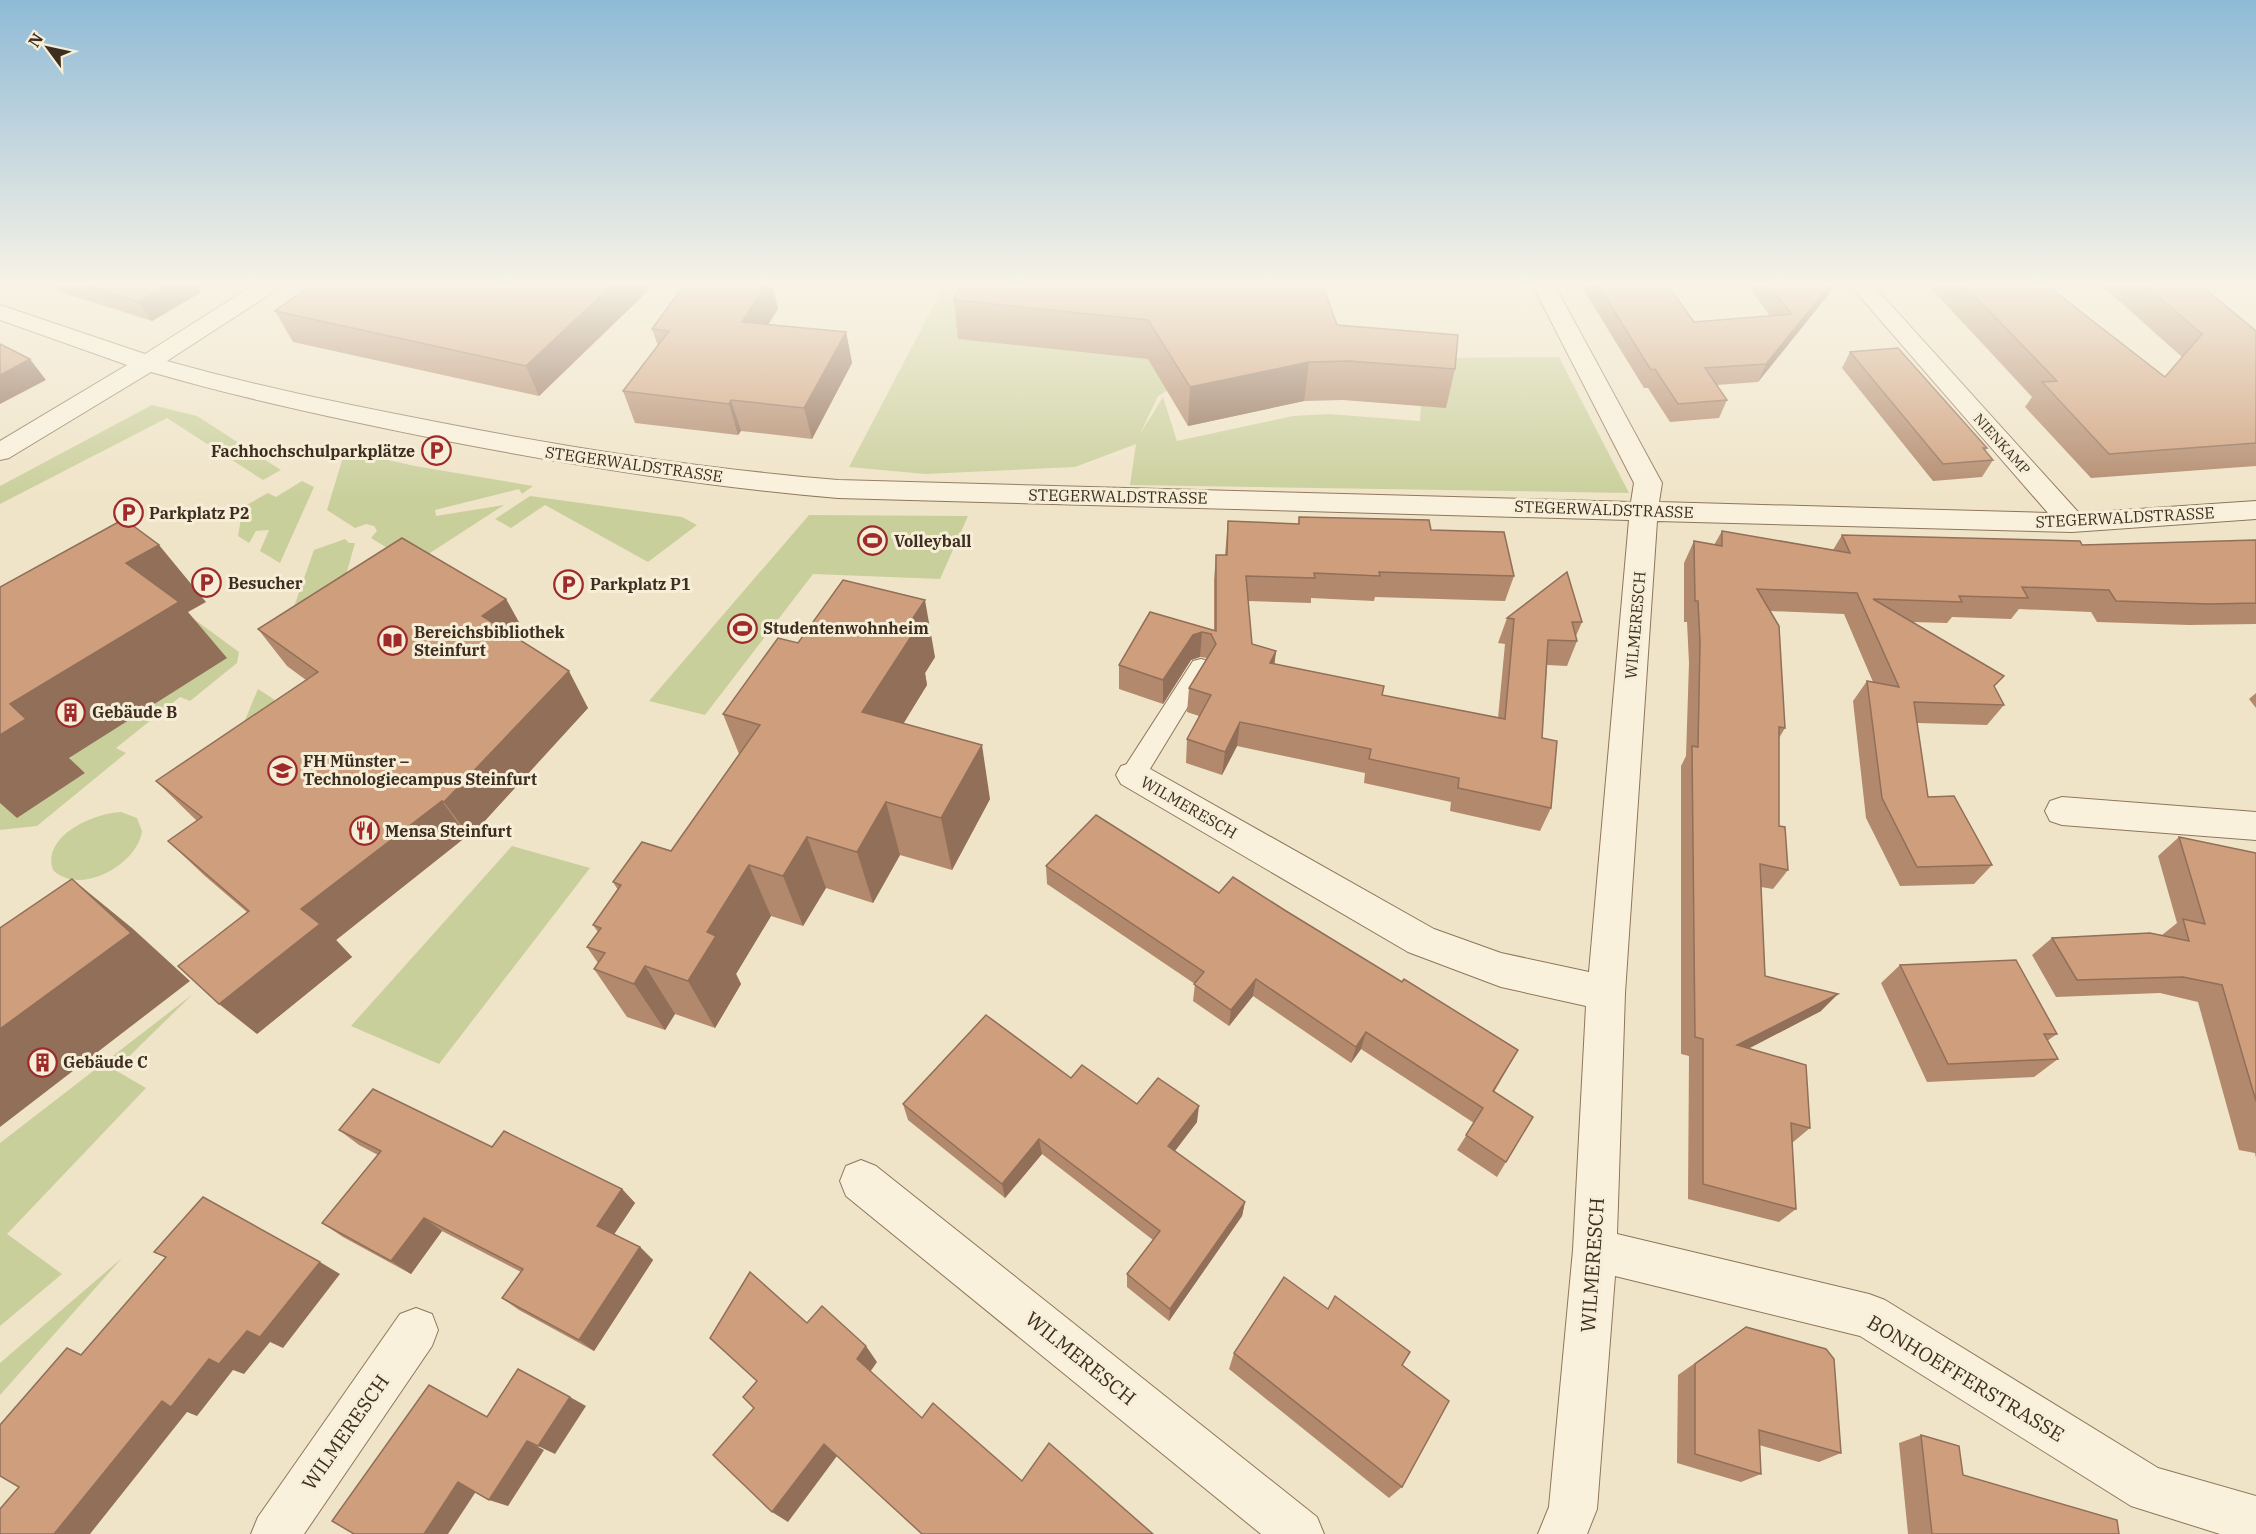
<svg xmlns="http://www.w3.org/2000/svg" width="2256" height="1534" font-family="'IBM Plex Serif',serif">
<style>
.green{fill:#c9cf9b}
.lines{fill:none;stroke-linecap:round;stroke-linejoin:round}
.service-casing{stroke:#8d765c;stroke-width:2}
.minor-casing{stroke:#8d765c;stroke-width:2}
.service{fill:#faf1dc;fill-rule:evenodd}
.minor{fill:#faf1dc;fill-rule:evenodd}
.wall{fill:#b2896c}
.shaded-wall{fill:#916f58}
.building{fill:#cf9f7d;stroke:#916f58;stroke-width:1.5}
.labels{text-anchor:middle;dominant-baseline:central;stroke-width:6;stroke-linejoin:round;paint-order:stroke}
.far-street-label{font-size:14px;fill:#3d2e20;stroke:#f7eed8}
.poi-label{font-size:16px;font-weight:bold;fill:#3d2e20;stroke:#f7eed8;text-anchor:start}
.street-label{font-size:16px;fill:#3d2e20;stroke:#f7eed8}
.near-street-label{font-size:20px;fill:#3d2e20;stroke:#f7eed8}
</style>
<rect width="100%" height="100%" fill="#f0e4c8"/>
<g class="green">
<polygon points="945,284 1246,284 1222,360 1158,396 1140,434 1163,397 1177,441 1293,416 1328,414 1420,421 1423,372 1421,358 1559,357 1629,493 1130,485 1136,444 1075,467 925,474 849,467"/>
<polygon points="152,405 197,416 281,470 263,480 167,418 0,504 0,486"/>
<polygon points="351,452 415,466 533,486 522,494 519,489 435,510 436,516 504,505 413,564 371,538 377,531 374,526 366,524 355,528 327,510 343,457"/>
<polygon points="302,481 314,487 280,563 260,551 269,530 256,531 249,543 238,536 243,507 268,493 276,497"/>
<polygon points="530,496 682,517 697,525 648,562 545,505 511,528 495,519"/>
<polygon points="809,515 968,516 940,579 813,574 705,715 649,701"/>
<polygon points="345,539 349,543 355,543 335,614 278,652 314,550"/>
<polygon points="187,614 239,652 237,663 190,701 180,697 116,748 126,753 37,826 0,830 0,802 17,817 85,773 69,759"/>
<polygon points="258,689 304,719 237,739"/>
<path d="M121 812 137 818 142 831C138 864 80 897 53 870 41 836 94 813 121 812Z"/>
<polygon points="512,846 590,868 439,1064 351,1026"/>
<polygon points="193,994 115,1070 146,1088 7,1234 62,1274 0,1326 0,1143"/>
<polygon points="122,1258 0,1395 0,1363"/>
</g>
<g class="lines">
<defs>
<polygon id="service" points="1201,659 1209,661 1212,667 1142,782 1133,785 1124,782 1121,775 1124,768 1193,661"/>
<g id="minor">
<path d="M255 284H281L278 289 167 361C259 387 353 406 447 424 576 449 706 469 838 480L1631 502 1634 483 1532 284H1554L1662 483 1659 502 2048 513 1849 284H1872L2079 513 2256 501V519L2072 532 1657 521 1625 993 1617 1234 1869 1294 1885 1300 2158 1468 2256 1496V1534H2220L2131 1506 1860 1336 1615 1276 1597 1509 1587 1534H1538L1549 1507 1573 1250 1586 1006 1501 987 1408 952 1121 784 1116 775 1121 766 1133 762 1145 766 1434 929 1501 953 1589 972 1629 520 838 498C706 487 577 466 447 441 348 421 248 400 151 372L9 458 0 460V441L127 365 0 320V305L145 354Z"/>
<polygon points="2062,797 2256,812 2256,840 2062,825 2050,821 2045,811 2050,801"/>
<polygon points="861,1160 876,1166 1317,1517 1324,1534 1261,1534 846,1196 840,1181 846,1166"/>
<polygon points="416,1308 432,1314 438,1330 432,1346 304,1534 251,1534 258,1517 400,1314"/>
</g>
</defs>
<use href="#service" class="service-casing"/>
<use href="#minor" class="minor-casing"/>
<use href="#service" class="service"/>
<use href="#minor" class="minor"/>
</g>
<g class="wall">
<polygon points="53,284 206,284 198,289 200,293 152,321 58,291"/>
<polygon points="655,284 539,396 293,342 275,311"/>
<polygon points="685,284 772,284 778,309 768,324 846,332 852,363 812,439 741,431 738,435 635,423 623,391 658,346 652,329"/>
<polygon points="1580,284 1667,284 1694,322 1770,316 1746,284 1835,284 1832,290 1758,382 1717,385 1727,400 1719,418 1670,422 1648,388 1644,388"/>
<polygon points="1927,284 2045,284 2165,377 2182,357 2100,284 2199,284 2256,331 2256,466 2091,478 2025,407 2032,397"/>
<polygon points="954,300 1337,325 1455,369 1446,408 1343,400 1304,401 1188,426 1148,359 958,339"/>
<polygon points="1850,352 1987,448 1985,451 1993,460 1982,477 1933,481 1842,368"/>
<polygon points="1299,517 1431,530 1514,576 1505,601 1375,597 1374,601 1311,598 1311,603 1248,601 1252,644 1276,651 1274,664 1382,695 1498,718 1505,644 1498,643 1507,618 1582,622 1576,636 1577,641 1567,666 1547,665 1542,738 1551,808 1540,831 1450,811 1451,802 1364,783 1365,773 1237,746 1222,775 1186,763 1187,739 1199,716 1187,712 1189,688 1207,658 1200,657 1191,660 1163,704 1119,689 1119,665 1150,612 1214,631 1214,580 1216,555 1225,555 1228,521 1298,524"/>
<polygon points="1722,531 1833,550 1842,535 2082,545 2256,540 2256,624 2189,625 2097,622 2091,612 2019,609 2011,619 1952,617 1947,623 1912,622 1995,688 2004,705 1987,725 1917,723 1928,797 1992,865 1974,884 1900,886 1866,818 1853,701 1867,681 1873,682 1844,614 1770,611 1785,728 1779,738 1779,826 1788,870 1773,889 1761,887 1765,976 1821,1011 1749,1048 1810,1128 1792,1143 1796,1209 1779,1222 1688,1199 1689,1056 1681,1054 1681,766 1686,756 1689,663 1687,622 1684,622 1684,563 1694,541 1714,545"/>
<polygon points="506,599 527,637 521,641 588,708 470,837 467,836 336,940 352,957 257,1034 248,913 205,876 168,841 197,821 156,781 306,680 287,666 258,629"/>
<polygon points="798,643 935,657 925,673 927,685 903,723 990,799 952,870 900,855 873,903 826,888 803,926 771,916 736,974 741,984 715,1028 675,1014 665,1030 627,1017 594,969 598,963 587,947 598,932 593,925 618,890 613,882 671,851 739,754 723,714"/>
<polygon points="2256,693 2256,708 2249,699"/>
<polygon points="2179,837 2256,853 2256,1158 2255,1153 2239,1150 2198,1002 2160,993 2056,997 2032,955 2052,938 2162,935 2177,923 2158,856"/>
<polygon points="1046,866 1219,893 1286,911 1402,982 1518,1050 1494,1092 1506,1162 1497,1177 1457,1150 1474,1123 1361,1049 1351,1063 1253,996 1229,1026 1193,1001 1195,984 1047,884"/>
<polygon points="1900,965 2057,1034 2047,1041 2058,1059 2034,1077 1927,1082 1881,983"/>
<polygon points="903,1104 1137,1104 1197,1122 1175,1151 1245,1202 1242,1216 1169,1321 1127,1287 1127,1274 1153,1240 1042,1154 1005,1198 908,1120"/>
<polygon points="339,1130 492,1147 622,1189 635,1203 614,1234 640,1247 653,1260 594,1351 519,1310 502,1298 521,1272 442,1231 411,1274 343,1237 322,1223 378,1155 359,1145"/>
<polygon points="1746,1327 1841,1453 1819,1462 1759,1445 1761,1474 1741,1482 1677,1463 1678,1375"/>
<polygon points="1234,1353 1402,1365 1402,1487 1389,1498 1229,1369"/>
<polygon points="1921,1435 1963,1475 2119,1534 1908,1534 1899,1443"/>
</g>
<g class="shaded-wall">
<polygon points="169,284 206,284 198,289 200,293 152,321 138,302"/>
<polygon points="613,284 655,284 539,396 526,366"/>
<polygon points="766,284 772,284 778,309 750,353 742,322"/>
<polygon points="1831,284 1835,284 1832,290 1758,382 1766,364"/>
<polygon points="846,332 852,363 812,439 804,408"/>
<polygon points="30,359 46,380 0,404 0,375"/>
<polygon points="1309,362 1304,401 1188,426 1190,387"/>
<polygon points="731,400 741,431 738,435 729,404"/>
<polygon points="159,545 206,602 188,612 227,658 69,758 85,773 17,818 0,803 0,735 10,704 126,563"/>
<polygon points="506,599 527,637 504,653 482,616"/>
<polygon points="925,600 935,657 925,673 927,685 877,767 862,712 907,627"/>
<polygon points="1202,632 1200,657 1191,660 1163,704 1163,680 1193,635"/>
<polygon points="1276,651 1273,676 1270,663"/>
<polygon points="569,671 588,708 470,837 444,802"/>
<polygon points="1240,722 1237,746 1222,775 1225,752"/>
<polygon points="982,745 990,799 952,870 941,818"/>
<polygon points="442,801 467,836 336,940 352,957 257,1034 219,1004 301,909"/>
<polygon points="886,802 900,855 873,903 857,852"/>
<polygon points="807,837 826,888 803,926 783,876"/>
<polygon points="749,865 771,916 736,974 741,984 715,1028 688,981 707,932"/>
<polygon points="72,879 132,928 190,981 0,1127 0,1029"/>
<polygon points="645,966 675,1014 665,1030 634,984"/>
<polygon points="1256,979 1253,996 1229,1026 1231,1010"/>
<polygon points="1838,994 1821,1011 1723,1062 1737,1045"/>
<polygon points="1366,1032 1361,1049 1351,1063 1356,1047"/>
<polygon points="1199,1106 1197,1122 1167,1161 1168,1146"/>
<polygon points="1039,1139 1042,1154 1005,1198 1002,1184"/>
<polygon points="622,1189 635,1203 611,1239 597,1226"/>
<polygon points="1245,1202 1242,1216 1169,1321 1170,1309"/>
<polygon points="424,1218 442,1231 411,1274 391,1261"/>
<polygon points="640,1247 653,1260 594,1351 579,1340"/>
<polygon points="320,1262 340,1274 283,1348 270,1342 244,1374 233,1370 197,1416 187,1412 90,1534 54,1534 162,1401 209,1359 247,1331"/>
<polygon points="866,1346 877,1362 868,1375 857,1359"/>
<polygon points="570,1397 586,1406 555,1454 538,1446"/>
<polygon points="527,1441 544,1450 508,1506 489,1500"/>
<polygon points="824,1444 837,1456 788,1522 772,1512"/>
<polygon points="458,1482 477,1490 448,1534 424,1534"/>
</g>
<g class="building">
<polygon points="82,284 169,284 138,302"/>
<polygon points="312,284 613,284 526,366 275,311"/>
<polygon points="685,284 766,284 742,322 846,332 804,408 731,400 729,404 623,391 669,331 652,329"/>
<polygon points="962,284 1322,284 1337,325 1458,335 1455,369 1349,361 1309,362 1190,387 1148,320 954,300"/>
<polygon points="1597,284 1667,284 1694,322 1792,314 1768,284 1831,284 1766,364 1705,368 1727,400 1678,404 1655,369 1651,370"/>
<polygon points="1963,284 2045,284 2165,377 2202,334 2144,284 2199,284 2256,331 2256,443 2109,454 2042,382 2057,381"/>
<polygon points="0,344 30,359 0,375"/>
<polygon points="1898,348 1987,448 1983,448 1993,460 1943,464 1850,352"/>
<polygon points="1299,517 1429,520 1431,530 1504,532 1514,576 1379,572 1380,576 1314,573 1315,578 1246,576 1252,644 1276,651 1270,663 1384,686 1382,695 1505,719 1514,619 1507,618 1567,572 1582,622 1572,622 1577,641 1548,640 1542,738 1557,741 1551,808 1458,788 1459,778 1369,759 1371,749 1240,722 1225,752 1187,739 1211,695 1189,688 1216,644 1211,634 1202,632 1193,635 1163,680 1119,665 1150,612 1216,631 1216,555 1227,555 1228,521 1299,524"/>
<polygon points="124,519 159,545 126,563 179,602 10,704 26,719 0,735 0,587"/>
<polygon points="1722,531 1850,553 1842,535 2080,541 2082,545 2256,540 2256,603 2209,604 2116,601 2109,590 2022,587 2028,598 1959,596 1962,602 1873,599 2004,676 1994,686 2004,705 1914,702 1928,797 1954,796 1992,865 1917,867 1882,798 1867,681 1899,687 1857,593 1757,589 1779,626 1785,728 1779,727 1779,826 1785,827 1788,870 1760,864 1765,976 1838,994 1737,1045 1806,1065 1810,1128 1791,1123 1796,1209 1703,1184 1703,1039 1695,1037 1692,746 1698,747 1700,642 1698,601 1695,601 1694,541 1722,546"/>
<polygon points="402,538 506,599 482,616 569,671 444,802 442,801 301,909 320,924 219,1004 178,966 249,911 168,841 202,817 156,781 318,672 258,629"/>
<polygon points="843,580 925,600 907,627 916,629 862,712 982,745 941,818 886,802 857,852 807,837 783,876 749,865 707,932 716,936 688,981 645,966 634,984 594,969 605,953 587,947 601,928 593,925 621,885 613,882 642,842 671,851 760,725 723,714 778,638 798,643"/>
<polygon points="1096,815 1219,893 1233,877 1286,911 1402,982 1404,979 1518,1050 1493,1091 1533,1117 1506,1162 1466,1135 1483,1108 1366,1032 1356,1047 1256,979 1231,1010 1194,984 1204,972 1046,866"/>
<polygon points="2179,837 2256,853 2256,1101 2222,985 2183,977 2077,980 2052,938 2150,933 2189,941 2183,919 2205,924"/>
<polygon points="72,879 131,933 0,1029 0,928"/>
<polygon points="2016,960 2057,1034 2044,1034 2058,1059 1948,1064 1900,965"/>
<polygon points="986,1015 1071,1078 1082,1065 1137,1104 1158,1078 1199,1106 1168,1146 1245,1202 1170,1309 1127,1274 1160,1231 1039,1139 1002,1184 903,1104"/>
<polygon points="373,1089 492,1147 504,1131 622,1189 597,1226 640,1247 579,1340 502,1298 523,1269 424,1218 391,1261 322,1223 381,1151 339,1130"/>
<polygon points="203,1197 320,1262 260,1337 247,1331 219,1364 209,1359 171,1407 162,1401 54,1534 0,1534 0,1509 19,1487 0,1476 0,1425 67,1348 81,1355 166,1257 154,1252"/>
<polygon points="750,1272 807,1323 822,1306 866,1346 857,1359 922,1418 933,1403 1022,1481 1049,1443 1153,1534 922,1534 824,1444 772,1512 713,1455 754,1408 743,1397 757,1381 710,1338"/>
<polygon points="1284,1277 1328,1309 1335,1296 1410,1352 1402,1365 1449,1401 1402,1487 1234,1353"/>
<polygon points="1746,1327 1826,1349 1834,1359 1841,1453 1759,1430 1761,1474 1695,1454 1695,1364"/>
<polygon points="518,1369 570,1397 538,1446 527,1441 489,1500 458,1482 424,1534 354,1534 332,1521 429,1385 487,1417"/>
<polygon points="1921,1435 1959,1446 1963,1475 2117,1520 2119,1534 1932,1534"/>
</g>
<linearGradient id="sky" x2="0" y2="1"><stop stop-color="#8fbad6"/><stop offset="0.57" stop-color="#f8f3e6"/><stop offset="1" stop-color="#f8f3e6" stop-opacity="0"/></linearGradient>
<rect width="2256" height="499" fill="url(#sky)"/>
<defs>
<symbol id="parking-ring" viewBox="-11 -11 22 22"><circle r="9.5" fill="#f7eed8" stroke="#9e2a2b" stroke-width="1.5"/><path d="M-3.5-5.5H1a3.5 3.5 0 0 1 0 7H-1V5.5H-3.5ZM-1-3.4V-.6H.8a1.4 1.4 0 0 0 0-2.8Z" fill="#9e2a2b"/></symbol>
<symbol id="stadium-ring" viewBox="-11 -11 22 22"><circle r="9.5" fill="#f7eed8" stroke="#9e2a2b" stroke-width="1.5"/><path d="M0-5a6.5 5 0 1 0 0 10a6.5 5 0 1 0 0-10ZM-3.5-1.8h7v3.6h-7Z" fill="#9e2a2b"/></symbol>
<symbol id="library-ring" viewBox="-11 -11 22 22"><circle r="9.5" fill="#f7eed8" stroke="#9e2a2b" stroke-width="1.5"/><path d="M-6-4Q-3-5.5-.7-3.5V5Q-3 3-6 4ZM6-4Q3-5.5 .7-3.5V5Q3 3 6 4Z" fill="#9e2a2b"/></symbol>
<symbol id="building-ring" viewBox="-11 -11 22 22"><circle r="9.5" fill="#f7eed8" stroke="#9e2a2b" stroke-width="1.5"/><path d="M-4-6H4V6H1V3H-1V6H-4ZM-2.5-4.3h1.7v1.8h-1.7ZM.8-4.3h1.7v1.8H.8ZM-2.5-1h1.7V.8h-1.7ZM.8-1h1.7V.8H.8Z" fill="#9e2a2b"/></symbol>
<symbol id="university-ring" viewBox="-11 -11 22 22"><circle r="9.5" fill="#f7eed8" stroke="#9e2a2b" stroke-width="1.5"/><path d="M0-5L7-2L0 1L-7-2ZM-4 1L0 2.5L4 1V4Q0 6-4 4Z" fill="#9e2a2b"/></symbol>
<symbol id="restaurant-ring" viewBox="-11 -11 22 22"><circle r="9.5" fill="#f7eed8" stroke="#9e2a2b" stroke-width="1.5"/><path d="M-5-6h1v4h1v-4h1v4h1v-4h1v5L-1.5 .5V6h-2V.5L-5-1ZM5-6V6H3V1.5H1.5Q1.5-4 5-6Z" fill="#9e2a2b"/></symbol>
</defs>
<g fill-rule="evenodd">
<use href="#parking-ring" x="420" y="434" width="33" height="33"/>
<use href="#parking-ring" x="112" y="496" width="33" height="33"/>
<use href="#stadium-ring" x="856" y="524" width="33" height="33"/>
<use href="#parking-ring" x="190" y="566" width="33" height="33"/>
<use href="#parking-ring" x="552" y="568" width="33" height="33"/>
<use href="#stadium-ring" x="726" y="612" width="33" height="33"/>
<use href="#library-ring" x="376" y="624" width="33" height="33"/>
<use href="#building-ring" x="54" y="696" width="33" height="33"/>
<use href="#university-ring" x="266" y="754" width="33" height="33"/>
<use href="#restaurant-ring" x="348" y="814" width="33" height="33"/>
<use href="#building-ring" x="26" y="1046" width="33" height="33"/>
</g>
<g class="labels">
<g class="far-street-label">
<text transform="translate(2002 444) rotate(48)">NIENKAMP</text>
</g>
<g class="poi-label">
<text x="415" y="451" text-anchor="end">Fachhochschulparkplätze</text>
<text x="149" y="513">Parkplatz P2</text>
<text x="894" y="541">Volleyball</text>
<text x="228" y="583">Besucher</text>
<text x="590" y="584">Parkplatz P1</text>
<text x="763" y="628">Studentenwohnheim</text>
<text x="414" y="632">Bereichsbibliothek<tspan x="414" dy="18">Steinfurt</tspan></text>
<text x="92" y="712">Gebäude B</text>
<text x="303" y="761">FH Münster –<tspan x="303" dy="18">Technologiecampus Steinfurt</tspan></text>
<text x="385" y="831">Mensa Steinfurt</text>
<text x="63" y="1062">Gebäude C</text>
</g>
<g class="street-label">
<text transform="translate(634 464) rotate(8)">STEGERWALDSTRASSE</text>
<text transform="translate(1118 496) rotate(1)">STEGERWALDSTRASSE</text>
<text transform="translate(1604 509) rotate(2)">STEGERWALDSTRASSE</text>
<text transform="translate(2125 517) rotate(-3)">STEGERWALDSTRASSE</text>
<text transform="translate(1635 625) rotate(-85)">WILMERESCH</text>
<text transform="translate(1189 807) rotate(30)">WILMERESCH</text>
</g>
<g class="near-street-label">
<text transform="translate(1592 1265) rotate(-86)">WILMERESCH</text>
<text transform="translate(1081 1358) rotate(39)">WILMERESCH</text>
<text transform="translate(1966 1378) rotate(31)">BONHOEFFERSTRASSE</text>
<text transform="translate(345 1432) rotate(-55)">WILMERESCH</text>
</g>
</g>
<g transform="translate(48 48) rotate(303)" stroke="#f7eed8" stroke-width="4.5" paint-order="stroke">
<path d="M0-4.5L10 22L0 15L-10 22Z" fill="#3d2e20"/>
<text y="-9" font-size="16" font-weight="bold" text-anchor="middle" fill="#3d2e20">N</text>
</g>
</svg>
